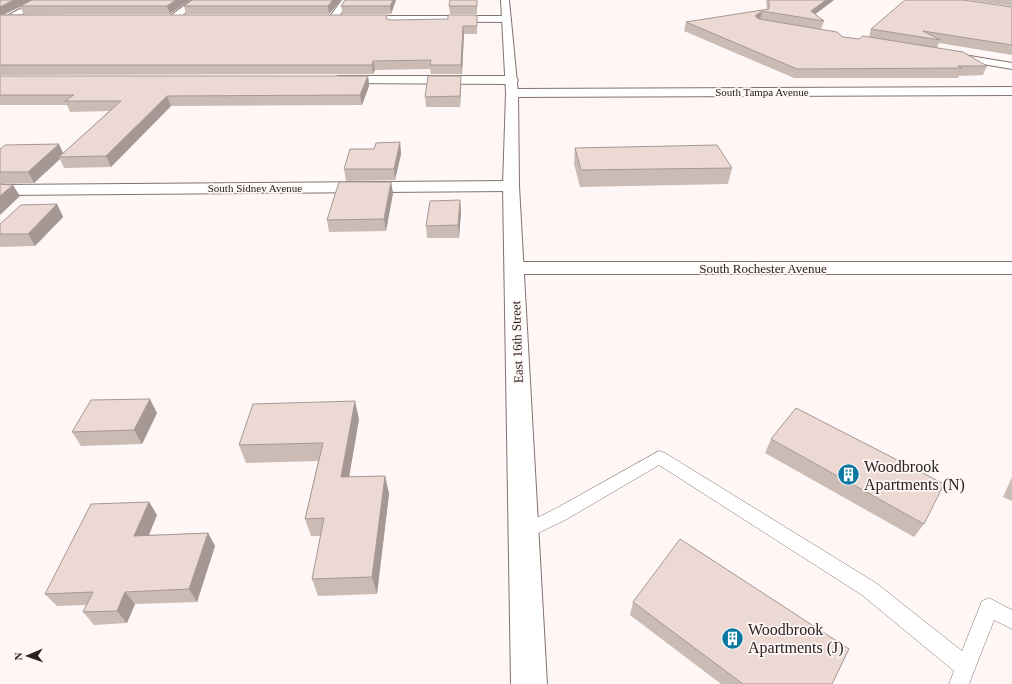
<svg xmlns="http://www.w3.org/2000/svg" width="1012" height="684" font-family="'Times New Roman',serif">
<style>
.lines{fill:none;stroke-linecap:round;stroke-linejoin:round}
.service-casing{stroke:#83726d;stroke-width:1}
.minor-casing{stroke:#83726d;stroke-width:2}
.tertiary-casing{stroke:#83726d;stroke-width:2}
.service{fill:#fff;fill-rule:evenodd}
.minor{fill:#fff;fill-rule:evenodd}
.tertiary{fill:#fff;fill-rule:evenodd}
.wall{fill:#cbbbb5}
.shaded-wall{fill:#a59894}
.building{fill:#ecd9d3;stroke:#a59894}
.labels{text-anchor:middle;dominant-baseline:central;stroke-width:3.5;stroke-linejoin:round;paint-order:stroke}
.far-street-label{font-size:11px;fill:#292220;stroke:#fff7f5}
.street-label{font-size:13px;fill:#292220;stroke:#fff7f5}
.near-poi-label{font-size:16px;fill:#292220;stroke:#fff7f5;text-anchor:start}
</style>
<rect width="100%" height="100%" fill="#fff7f5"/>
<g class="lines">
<defs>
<polygon id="service" points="659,451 665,453 876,583 962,651 982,601 989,598 1012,610 1012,629 994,620 969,684 949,684 954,671 862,595 659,465 567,519 530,537 524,540 518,537 515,532 518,527 555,509"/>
<g id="minor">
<polygon points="37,0 48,0 9,21 3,21 1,19"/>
<polygon points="192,0 202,0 175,21 169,21 167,19 169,17"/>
<polygon points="342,0 350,0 336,21 330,21 328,19"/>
<polygon points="357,16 506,16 511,19 506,22 354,21 352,19"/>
<polygon points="946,52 1012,63 1012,69 942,57 941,55"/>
<polygon points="339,76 512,76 516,77 518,80 516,83 512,84 335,83 333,80 335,77"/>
<polygon points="1012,87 1012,95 512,97 508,96 506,93 508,90 512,89"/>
<polygon points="511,181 517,183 519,186 517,189 511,191 0,195 0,185"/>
<polygon points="515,262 1012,262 1012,274 515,274 508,272 505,268 508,264"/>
</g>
<polygon id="tertiary" points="501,0 509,0 518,93 519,186 547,684 511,684 503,186 506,93"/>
</defs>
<use href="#service" class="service-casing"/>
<use href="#minor" class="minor-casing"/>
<use href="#tertiary" class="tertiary-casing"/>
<use href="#service" class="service"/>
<use href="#minor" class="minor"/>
<use href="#tertiary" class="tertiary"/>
</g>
<g class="wall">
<polygon points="0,0 190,0 170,14 24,14 20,7 5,14 392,20 448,19 477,15 477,34 464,34 462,74 431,74 430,69 375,70 373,74 0,75"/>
<polygon points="341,0 329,14 186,14 184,6"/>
<polygon points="345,0 396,0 391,14 343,14 341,6"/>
<polygon points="477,0 477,14 450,14 449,6"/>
<polygon points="766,0 834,0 815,14 824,21 821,29 843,37 859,39 869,37 871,29 1012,7 1012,55 939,43 937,48 987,66 983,75 959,76 958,78 794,78 684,31 686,22 767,10"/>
<polygon points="967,0 1012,0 1012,6"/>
<polygon points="0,76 368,76 369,86 362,105 171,106 111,167 64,168 60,159 34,183 0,184 0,149 63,153 109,111 70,112 67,105 0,105"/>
<polygon points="461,76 461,86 460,107 426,107 425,97"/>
<polygon points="400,142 401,154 395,180 346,181 344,169 374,149"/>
<polygon points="575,148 732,168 728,184 580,187 574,164"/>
<polygon points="391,182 393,193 386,231 329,232 327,220"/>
<polygon points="460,200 461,212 459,238 427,238 426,226"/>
<polygon points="57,204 63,217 35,246 0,247 0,224"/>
<polygon points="157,413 142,444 81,446 72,432"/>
<polygon points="359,419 349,477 385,476 389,494 377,594 318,596 312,579 321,536 311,536 305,519 318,461 246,463 239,445"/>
<polygon points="771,439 924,524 914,537 765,453"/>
<polygon points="1012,477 1012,501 1003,497"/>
<polygon points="149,502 157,515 149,535 208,533 215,546 197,602 135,604 127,623 94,625 83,612 86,605 57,606 45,594"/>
<polygon points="633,602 832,684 721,684 630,615"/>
</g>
<g class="shaded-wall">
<polygon points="14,0 34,0 5,14 0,15 0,7"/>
<polygon points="176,0 190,0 170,14 167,6"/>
<polygon points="333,0 341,0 329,14 328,6"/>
<polygon points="393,0 396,0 391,14 390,6"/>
<polygon points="826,0 834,0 809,19 811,11"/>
<polygon points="762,11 760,20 754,24 755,16"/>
<polygon points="463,26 464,34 462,74 461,65"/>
<polygon points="373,61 375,70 373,74 372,65"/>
<polygon points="368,76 369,86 362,105 360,95"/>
<polygon points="461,76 461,86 460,107 460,96"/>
<polygon points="167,96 171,106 111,167 106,156"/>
<polygon points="400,142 401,154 395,180 394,169"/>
<polygon points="59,144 64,155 59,157 60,159 34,183 28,172"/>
<polygon points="391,182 393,193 386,231 384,219"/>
<polygon points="13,185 20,196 0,215 0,196"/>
<polygon points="460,200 461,212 459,238 458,225"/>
<polygon points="57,204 63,217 35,246 28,234"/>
<polygon points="150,399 157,413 142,444 134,430"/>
<polygon points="355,401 359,419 346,495 341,477"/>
<polygon points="385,476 389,494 377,594 372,577"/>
<polygon points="149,502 157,515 143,549 134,536"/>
<polygon points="208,533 215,546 197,602 189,589"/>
<polygon points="125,592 135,604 127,623 117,611"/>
</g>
<g class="building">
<polygon points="0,0 14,0 0,7"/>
<polygon points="32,0 176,0 167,6 20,6"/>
<polygon points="192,0 333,0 328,6 184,6"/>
<polygon points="345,0 393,0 390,6 341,6"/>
<polygon points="450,0 477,0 477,6 449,6"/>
<polygon points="769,0 826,0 811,11 824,21 762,11 755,16 759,19 837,32 843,37 859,39 863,36 963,52 987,66 958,66 962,68 797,69 686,22 769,9"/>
<polygon points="905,0 963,0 1012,7 1012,45 923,31 940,40 871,29"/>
<polygon points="0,15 387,15 386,19 392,20 448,19 448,15 477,15 477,26 463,26 461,65 430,65 431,60 373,61 372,65 0,65"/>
<polygon points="0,76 368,76 360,95 167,96 106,156 59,157 121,101 65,101 74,95 0,95"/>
<polygon points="428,76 461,76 460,96 425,97"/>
<polygon points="400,142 394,169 344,169 350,149 374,149 376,143"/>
<polygon points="59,144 28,172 0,172 0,149 5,145"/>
<polygon points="717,145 732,168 581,170 575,148"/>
<polygon points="339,182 391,182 384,219 327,220"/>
<polygon points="0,184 13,185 0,196"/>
<polygon points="460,200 458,225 426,226 430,201"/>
<polygon points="57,204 28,234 0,234 0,224 21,205"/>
<polygon points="150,399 134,430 72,432 91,400"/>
<polygon points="355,401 341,477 385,476 372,577 312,579 324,518 305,519 323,443 239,445 253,404"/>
<polygon points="796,408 944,484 924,524 771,439"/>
<polygon points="149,502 134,536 208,533 189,589 125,592 117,611 83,612 93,592 45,594 91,504"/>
<polygon points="680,539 849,649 832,684 743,684 633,602"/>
</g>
<defs>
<symbol id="building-disc" viewBox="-11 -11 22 22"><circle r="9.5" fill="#0d79a3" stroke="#fff7f5"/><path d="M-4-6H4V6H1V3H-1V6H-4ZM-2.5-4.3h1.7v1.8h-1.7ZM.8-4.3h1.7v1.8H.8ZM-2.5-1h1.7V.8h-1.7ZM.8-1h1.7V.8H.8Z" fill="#fff"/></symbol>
</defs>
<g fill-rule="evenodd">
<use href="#building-disc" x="836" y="462" width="25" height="25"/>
<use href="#building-disc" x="720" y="626" width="25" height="25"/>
</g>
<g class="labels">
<g class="far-street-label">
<text x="762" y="92">South Tampa Avenue</text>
<text x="255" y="188">South Sidney Avenue</text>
</g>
<g class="street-label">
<text x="763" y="268">South Rochester Avenue</text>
<text transform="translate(517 342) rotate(-92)">East 16th Street</text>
</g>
<g class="near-poi-label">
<text x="864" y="466">Woodbrook<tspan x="864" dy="18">Apartments (N)</tspan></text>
<text x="748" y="629">Woodbrook<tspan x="748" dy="18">Apartments (J)</tspan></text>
</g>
</g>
<g transform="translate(28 656) rotate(268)" stroke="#fff7f5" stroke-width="3" paint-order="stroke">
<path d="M0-3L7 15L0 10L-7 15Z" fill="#292220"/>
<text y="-6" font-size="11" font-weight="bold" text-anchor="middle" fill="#292220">N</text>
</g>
</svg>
